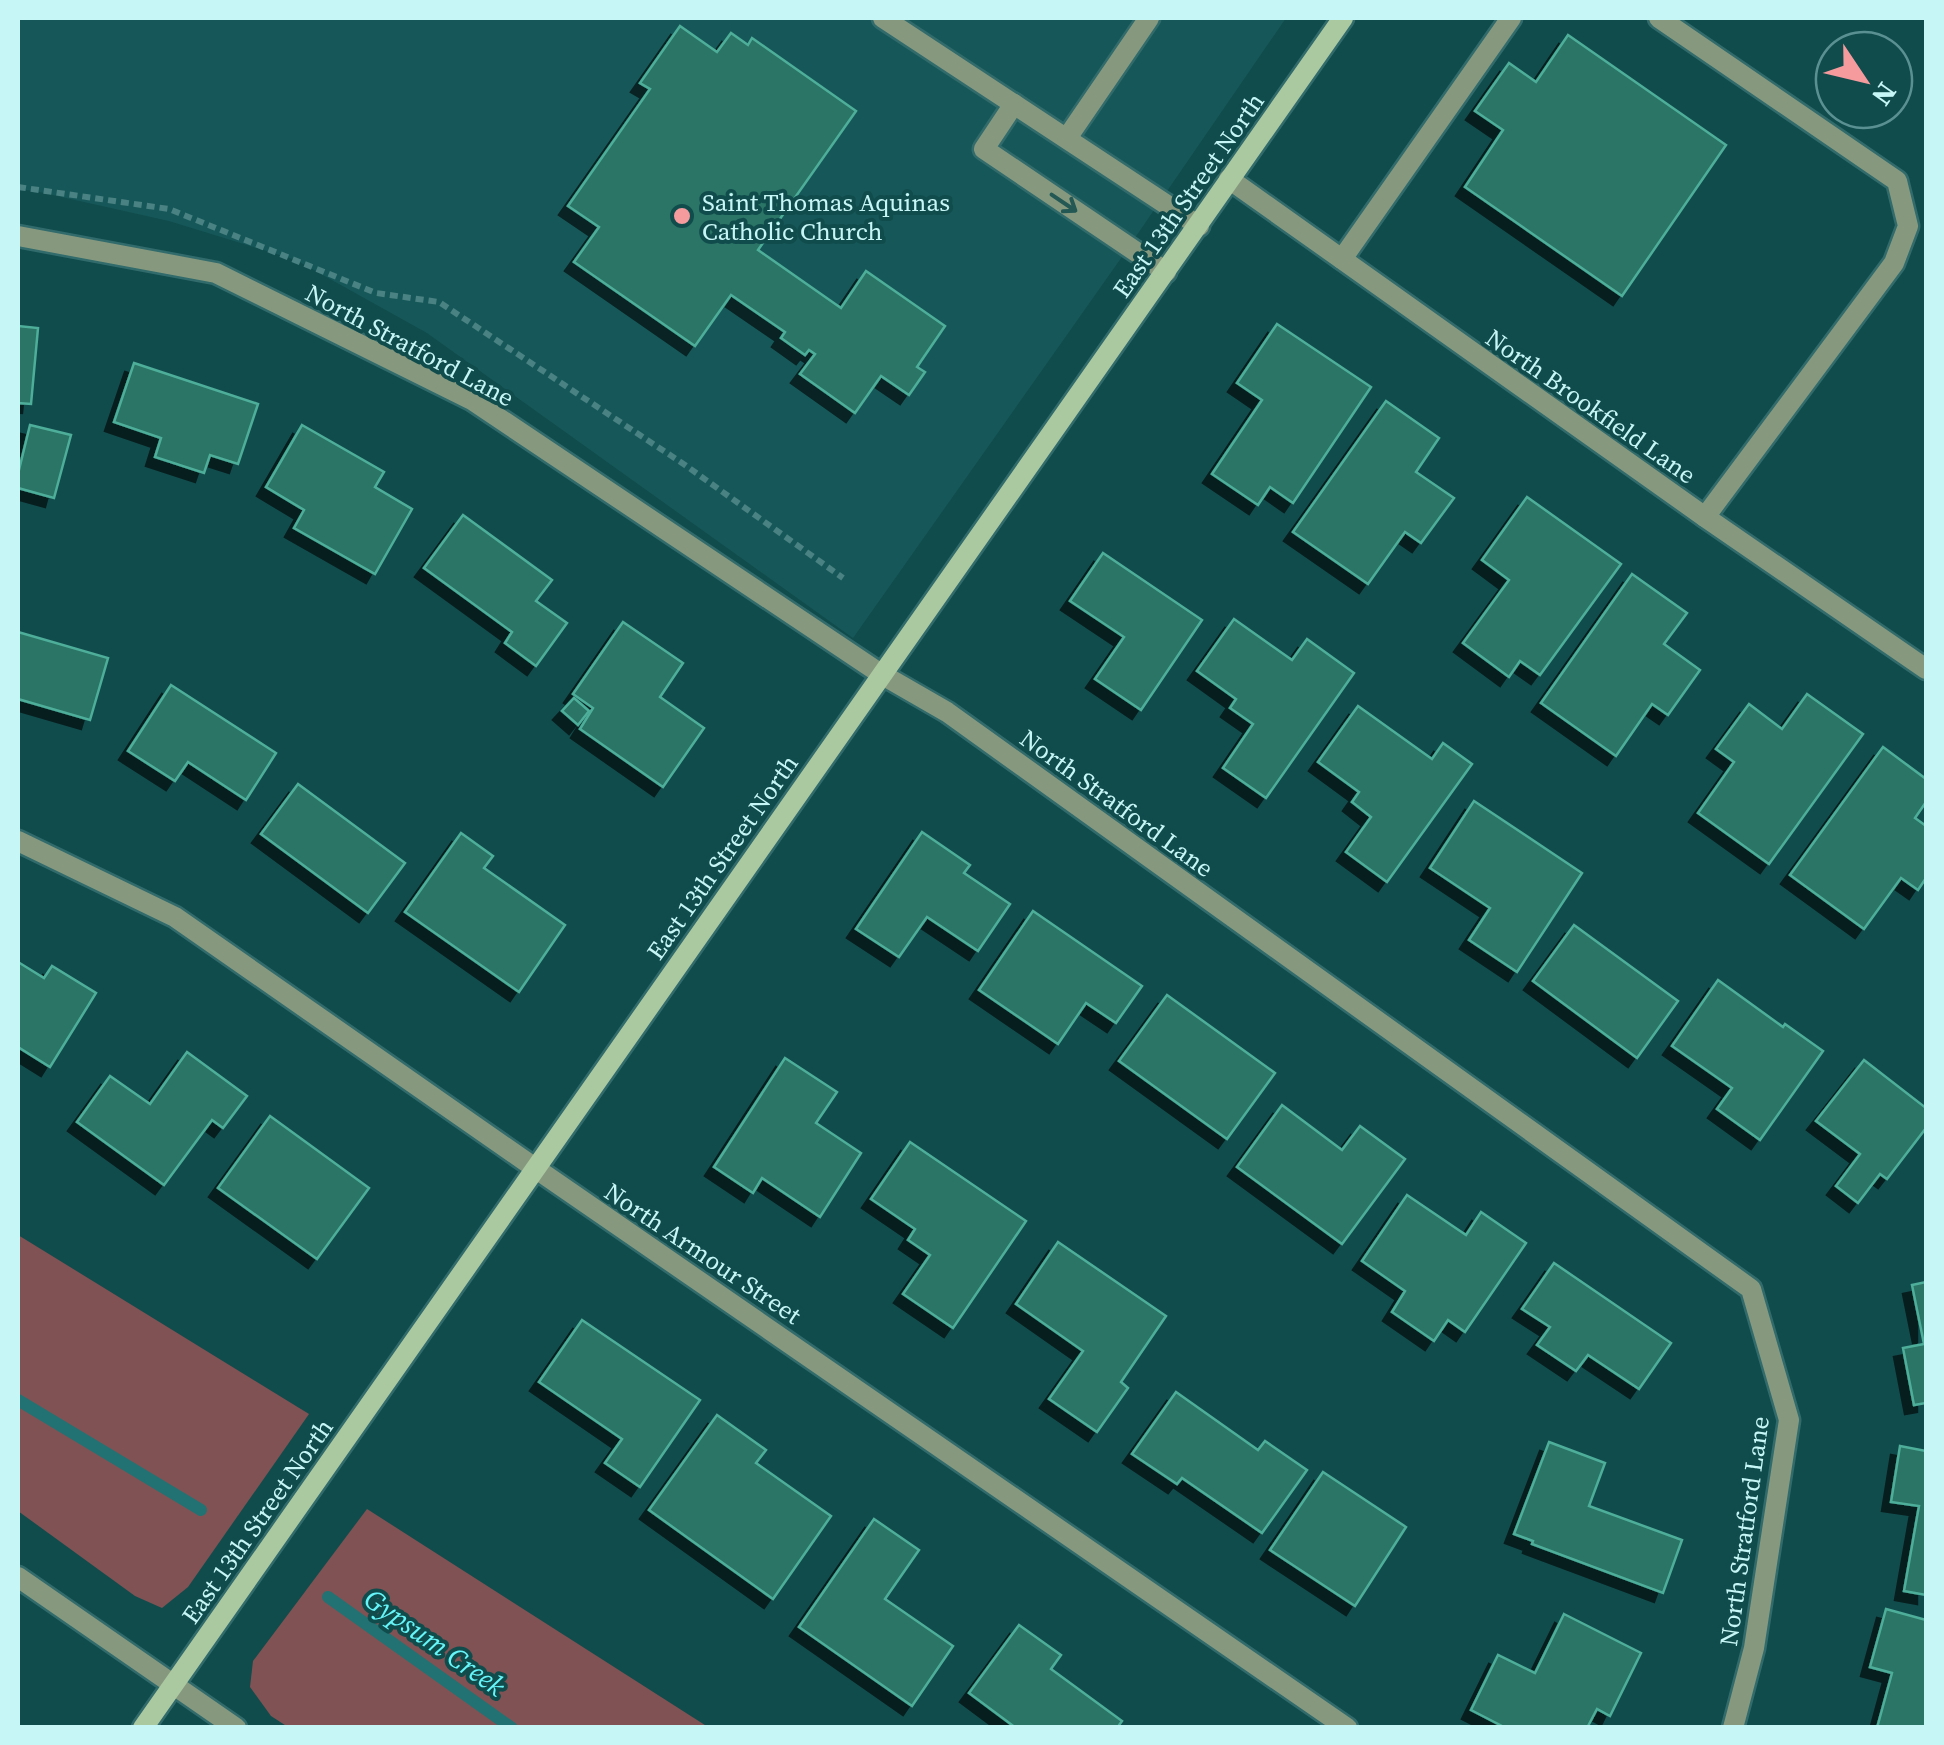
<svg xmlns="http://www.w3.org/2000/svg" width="1944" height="1745" font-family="'Source Serif 4',serif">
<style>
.built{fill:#165859}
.green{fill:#815254}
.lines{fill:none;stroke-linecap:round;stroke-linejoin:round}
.stream{stroke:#237273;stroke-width:12}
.building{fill:#2b7465;stroke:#4eae99;stroke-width:2.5;filter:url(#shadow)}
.service-casing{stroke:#326b6b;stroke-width:25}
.minor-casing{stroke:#326b6b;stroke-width:25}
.secondary-casing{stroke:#326b6b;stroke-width:25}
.path{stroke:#4a8182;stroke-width:6;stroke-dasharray:8 5;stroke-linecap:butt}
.service{stroke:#86997f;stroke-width:20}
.minor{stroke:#86997f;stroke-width:20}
.secondary{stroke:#abc9a0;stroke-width:20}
.oneway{stroke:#235854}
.poi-dot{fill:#f59b9e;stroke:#114c4d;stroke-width:4}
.labels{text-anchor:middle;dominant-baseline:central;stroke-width:8;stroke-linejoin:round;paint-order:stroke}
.street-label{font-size:25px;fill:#c7f6f6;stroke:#114c4d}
.poi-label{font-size:25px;fill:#c7f6f6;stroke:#114c4d;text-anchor:start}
.water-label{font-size:28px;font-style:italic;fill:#66f6f9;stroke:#114c4d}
</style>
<defs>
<filter id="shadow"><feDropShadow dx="-9" dy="9" stdDeviation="0" flood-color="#0009"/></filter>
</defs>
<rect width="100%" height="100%" fill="#114c4d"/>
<polygon class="built" points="18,18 1286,18 1119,261 853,638 427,333 296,260 169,221 35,191 18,189"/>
<g class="green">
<polygon points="18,1235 309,1414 188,1587 162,1608 135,1596 18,1511"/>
<polygon points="367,1509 708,1727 288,1727 271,1716 250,1687 253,1661"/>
</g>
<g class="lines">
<g class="stream">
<polyline points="18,1400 201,1510"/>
<polyline points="328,1597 512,1728"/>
</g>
</g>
<g class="building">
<polygon points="680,26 717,52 731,33 748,45 752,38 856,111 758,250 841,308 866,271 945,326 917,367 925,372 909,395 881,376 855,413 800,374 815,354 809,350 805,355 781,338 785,332 731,295 695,346 574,262 599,227 568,206 650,89 640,83"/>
<polygon points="1568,35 1726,145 1622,296 1465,187 1503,130 1475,111 1509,63 1536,82"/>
<polygon points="1277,324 1371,387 1293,503 1270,487 1258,505 1212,474 1262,400 1237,383"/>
<polygon points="18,326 38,328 31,404 18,403"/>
<polygon points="134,363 258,404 238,464 210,455 204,473 155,457 161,438 114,422"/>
<polygon points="1386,401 1439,438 1416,472 1454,498 1421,543 1405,532 1368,584 1293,532"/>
<polygon points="30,425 71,435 54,498 18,488 18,474"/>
<polygon points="302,425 384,472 375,487 412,509 375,574 294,528 304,510 266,487"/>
<polygon points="1527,497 1621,564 1540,675 1520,661 1509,677 1463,643 1509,580 1482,560"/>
<polygon points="463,515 552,580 536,601 567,623 536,666 505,643 512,632 424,568"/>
<polygon points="1103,553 1202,620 1141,710 1095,679 1124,637 1070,601"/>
<polygon points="1632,574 1687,613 1664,644 1700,670 1668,715 1652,704 1616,756 1541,703"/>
<polygon points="1234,619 1292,660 1307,639 1354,673 1266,798 1223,768 1253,724 1230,708 1236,699 1197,671"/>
<polygon points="623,622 683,663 660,697 704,728 663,787 580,729 593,708 573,694"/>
<polygon points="18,632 108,658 90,720 18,699"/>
<polygon points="171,685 276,753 246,800 188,762 175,781 128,751"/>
<polygon points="1807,694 1863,734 1769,864 1698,813 1734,762 1716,749 1749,704 1782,729"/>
<polygon points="574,698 589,711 578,725 562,711"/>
<polygon points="1358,706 1432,759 1443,743 1472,764 1387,882 1346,852 1371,817 1352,802 1359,792 1318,762"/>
<polygon points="1883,747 1926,779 1926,802 1915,818 1926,826 1926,878 1918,890 1901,878 1864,929 1790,875"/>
<polygon points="298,784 405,863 368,913 261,834"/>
<polygon points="1474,801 1582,873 1517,972 1469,940 1490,908 1430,868"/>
<polygon points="922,832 970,865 964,873 1010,904 978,951 927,917 899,957 856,929"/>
<polygon points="461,833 493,856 484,868 565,925 519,992 405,912"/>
<polygon points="1033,911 1142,986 1116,1023 1086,1003 1058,1044 979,990"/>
<polygon points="1574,925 1678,1001 1637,1058 1533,981"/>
<polygon points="18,962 44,978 52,966 96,993 50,1067 18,1047"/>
<polygon points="1718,980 1783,1027 1785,1024 1823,1051 1760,1140 1717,1109 1732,1088 1672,1046"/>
<polygon points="1167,995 1275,1073 1227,1139 1119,1061"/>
<polygon points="187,1052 247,1096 223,1128 212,1120 164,1185 77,1122 110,1076 150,1104"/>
<polygon points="785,1058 837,1092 816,1123 861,1153 820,1217 762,1178 753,1193 714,1167"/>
<polygon points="1864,1060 1926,1108 1926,1128 1887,1179 1880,1174 1858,1203 1836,1186 1860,1154 1816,1121"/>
<polygon points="1282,1105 1342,1150 1360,1126 1405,1159 1342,1244 1237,1167"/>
<polygon points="270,1116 369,1188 317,1259 218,1188"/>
<polygon points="910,1142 1026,1221 953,1328 903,1294 930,1255 908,1240 915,1229 871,1199"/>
<polygon points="1407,1195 1466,1235 1481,1212 1526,1243 1465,1332 1448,1320 1434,1341 1392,1312 1405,1291 1362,1261"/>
<polygon points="1058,1242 1166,1316 1121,1382 1128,1388 1097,1432 1049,1399 1083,1351 1016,1304"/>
<polygon points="1554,1263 1671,1343 1639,1389 1588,1355 1576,1371 1537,1345 1550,1327 1522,1309"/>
<polygon points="1926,1282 1926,1403 1914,1405 1903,1348 1924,1344 1912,1285"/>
<polygon points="582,1320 700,1400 640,1487 605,1463 622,1439 539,1382"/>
<polygon points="1176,1392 1258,1450 1265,1441 1307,1470 1262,1533 1182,1478 1177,1484 1132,1454"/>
<polygon points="717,1415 766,1450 756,1463 831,1516 773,1599 649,1510"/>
<polygon points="1549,1442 1605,1463 1589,1506 1682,1540 1663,1593 1532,1544 1533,1541 1514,1534"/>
<polygon points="1900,1446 1926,1451 1926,1595 1904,1591 1919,1506 1891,1502"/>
<polygon points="1323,1472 1406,1527 1355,1606 1270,1550"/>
<polygon points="874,1519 919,1550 885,1599 953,1646 912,1706 799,1627"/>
<polygon points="1886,1609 1926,1620 1926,1728 1877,1728 1892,1673 1870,1667"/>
<polygon points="1564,1614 1641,1653 1610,1716 1597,1709 1587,1728 1506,1728 1471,1710 1498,1655 1535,1673"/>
<polygon points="1019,1625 1061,1655 1051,1669 1122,1721 1117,1728 1016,1728 969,1693"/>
</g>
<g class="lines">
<defs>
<g id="service">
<polyline points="883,18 1199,226"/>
<polyline points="1659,18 1897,181 1908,226 1894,263 1705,517"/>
<polyline points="1014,104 984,149 1166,272"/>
<polyline points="1067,138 1149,18"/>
<polyline points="1342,259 1511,18"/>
</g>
<g id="minor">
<polyline points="1229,179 1705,517 1926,669"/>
<polyline points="18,236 216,273 472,400 881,674 947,712 1751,1289 1789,1420 1754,1648 1733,1728"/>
<polyline points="18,841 175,917 535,1168 1347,1728"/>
<polyline points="18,1577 236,1728"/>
</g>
<polyline id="secondary" points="143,1728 1343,18"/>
</defs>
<use href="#service" class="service-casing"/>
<use href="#minor" class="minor-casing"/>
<use href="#secondary" class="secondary-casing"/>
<polyline class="path" points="18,187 169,209 376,293 439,302 685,465 843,578"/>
<use href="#service" class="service"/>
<use href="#minor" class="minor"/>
<use href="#secondary" class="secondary"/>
</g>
<defs><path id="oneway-shaft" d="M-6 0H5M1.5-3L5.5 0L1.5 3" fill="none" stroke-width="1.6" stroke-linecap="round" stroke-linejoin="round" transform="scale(2.5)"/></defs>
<use class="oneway" href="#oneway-shaft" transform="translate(1064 203) rotate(34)"/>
<circle class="poi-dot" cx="682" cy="216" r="10"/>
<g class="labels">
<g class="street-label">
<text transform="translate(1188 195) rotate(-55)">East 13th Street North</text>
<text transform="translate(410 345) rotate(28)">North Stratford Lane</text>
<text transform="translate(1591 406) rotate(35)">North Brookfield Lane</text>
<text transform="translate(1117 803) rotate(36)">North Stratford Lane</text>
<text transform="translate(722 857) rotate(-55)">East 13th Street North</text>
<text transform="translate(703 1253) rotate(34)">North Armour Street</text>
<text transform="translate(257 1521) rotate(-55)">East 13th Street North</text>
<text transform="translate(1744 1531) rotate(-82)">North Stratford Lane</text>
</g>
<g class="poi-label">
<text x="702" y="202">Saint Thomas Aquinas<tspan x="702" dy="29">Catholic Church</tspan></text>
</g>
<g class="water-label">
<text transform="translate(435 1642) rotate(35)">Gypsum Creek</text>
</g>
</g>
<rect width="1944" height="1745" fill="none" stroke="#c7f6f6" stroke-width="40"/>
<g transform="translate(1864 80) rotate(125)"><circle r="48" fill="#114c4d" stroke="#5a9091" stroke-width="2.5"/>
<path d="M0-8L18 38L0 25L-18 38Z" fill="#f59b9e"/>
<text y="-15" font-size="28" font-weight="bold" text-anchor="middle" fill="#c7f6f6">N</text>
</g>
</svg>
